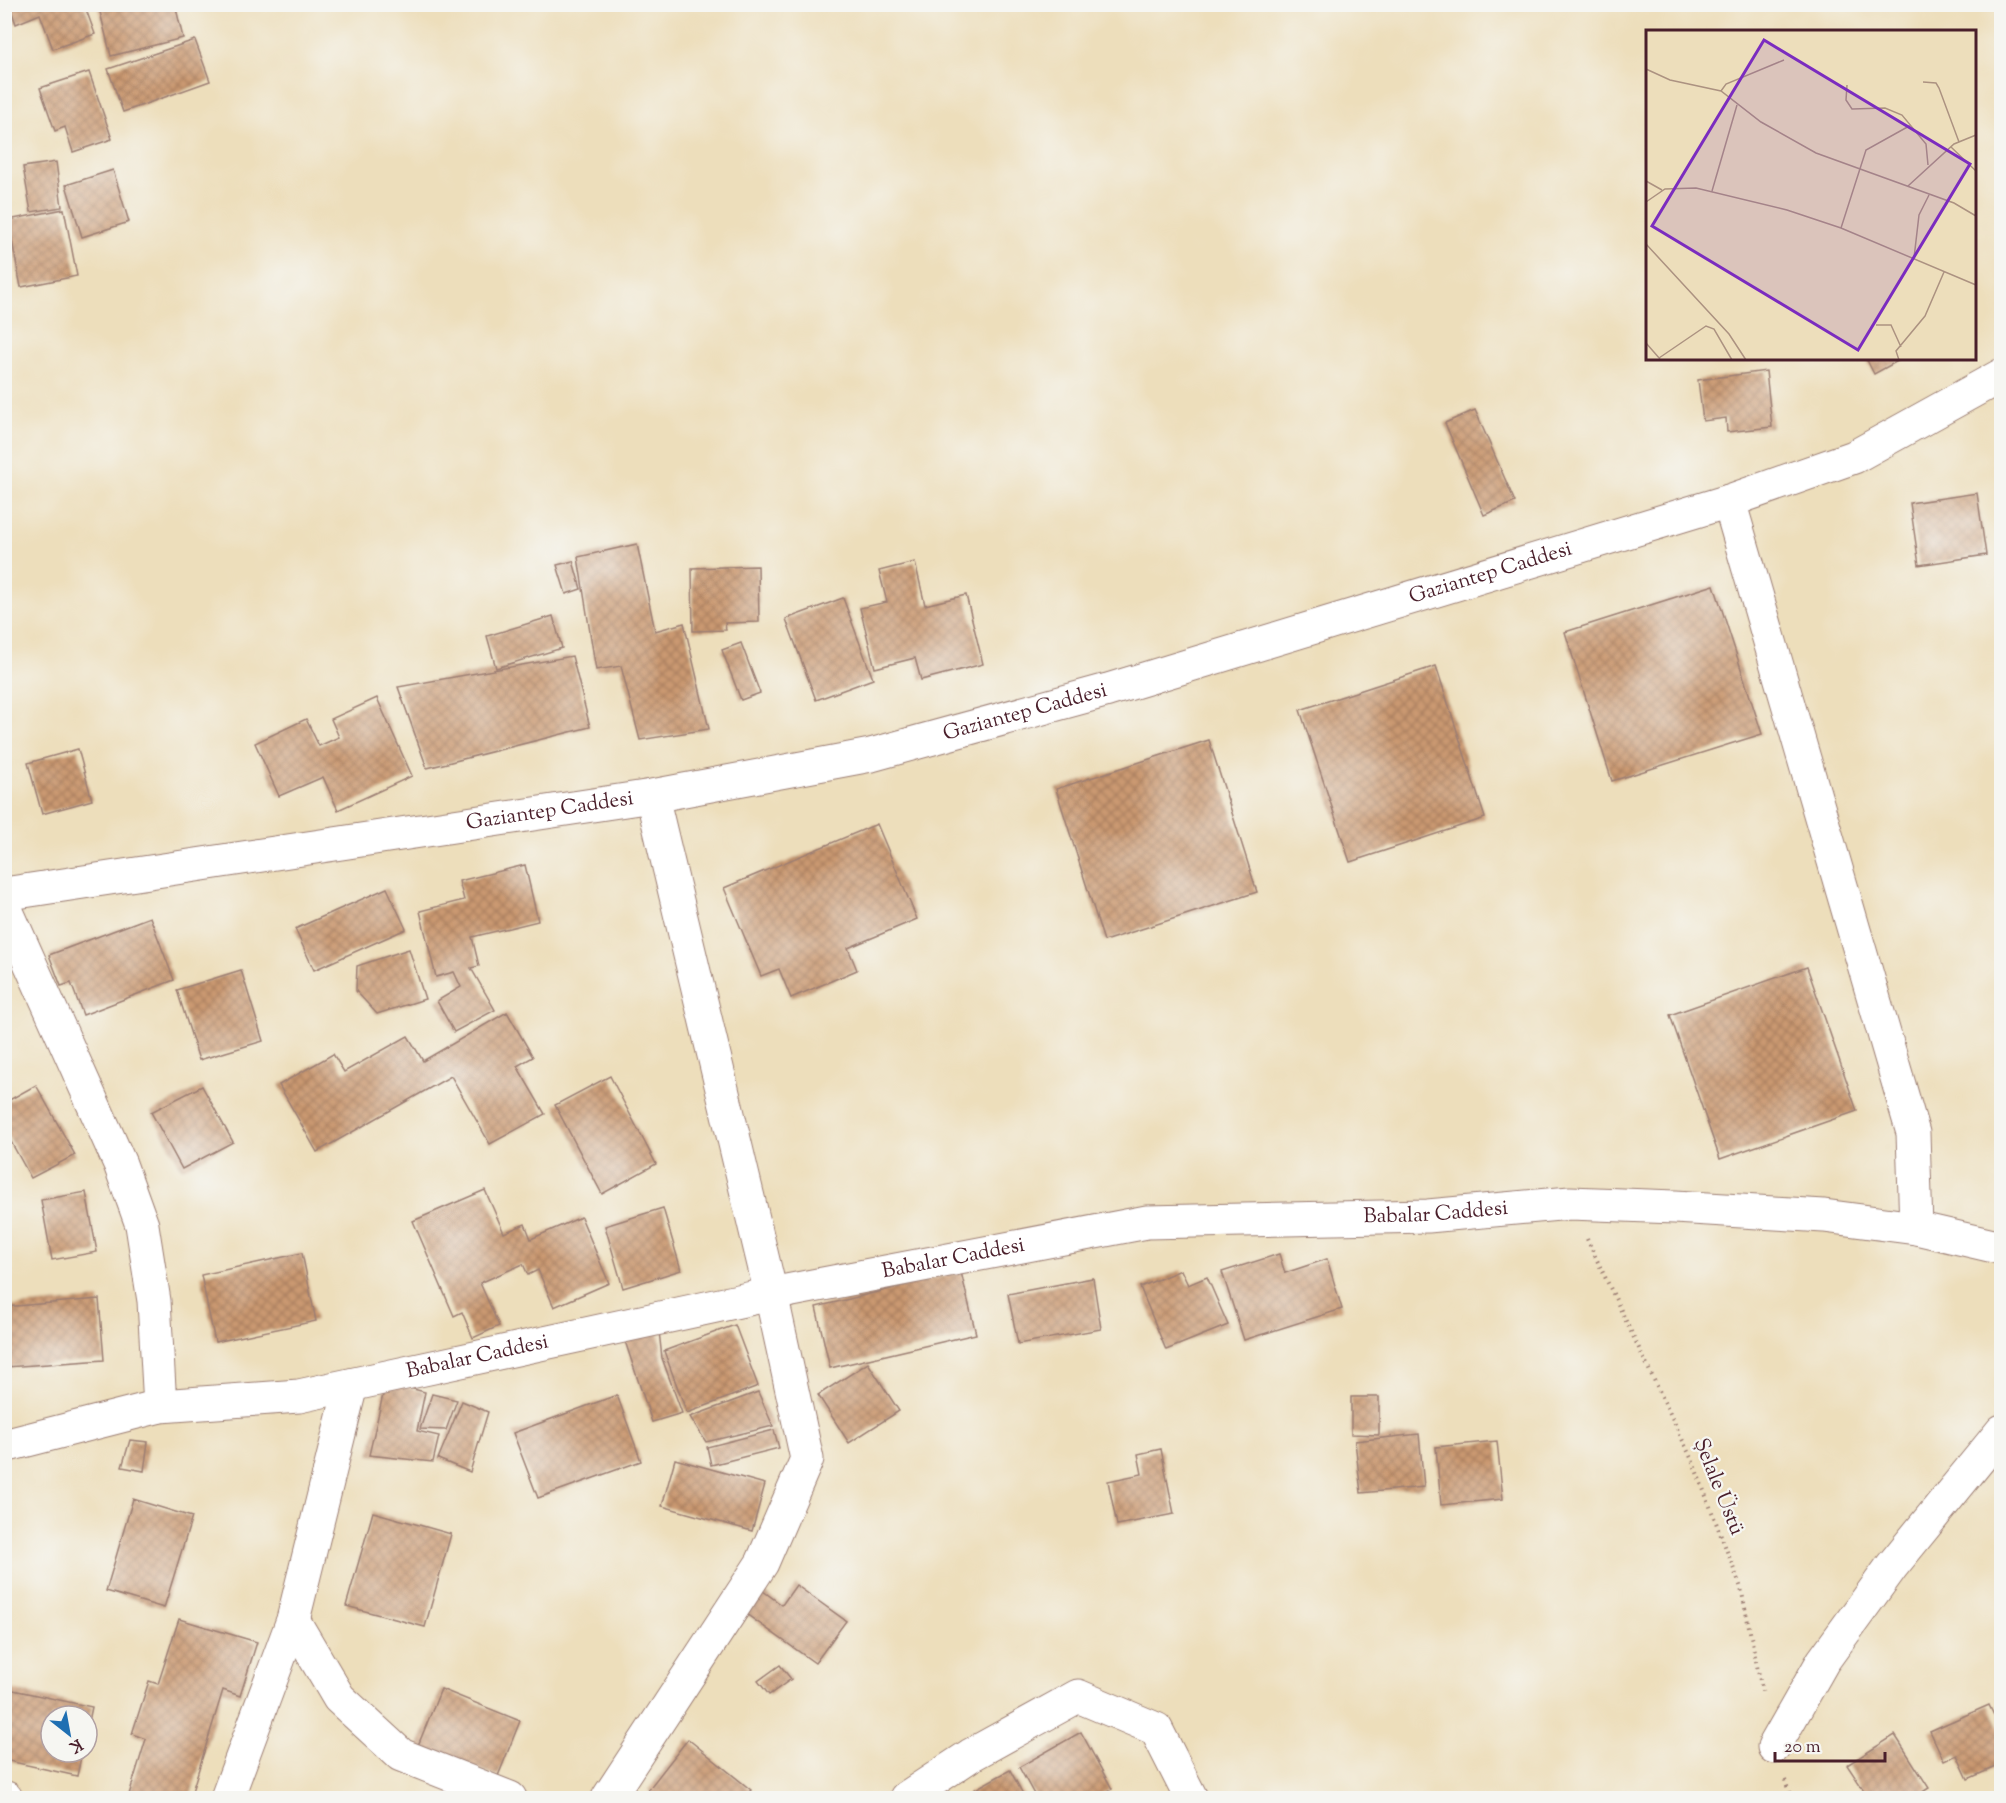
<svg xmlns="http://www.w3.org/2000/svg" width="2006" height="1803" font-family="'Sorts Mill Goudy',serif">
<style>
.building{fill:url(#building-cross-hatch)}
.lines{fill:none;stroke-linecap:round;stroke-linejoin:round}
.minor-casing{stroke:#9c7e73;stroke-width:35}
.major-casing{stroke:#9c7e73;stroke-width:35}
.path{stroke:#9c7e73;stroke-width:4;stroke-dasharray:1.5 4.5;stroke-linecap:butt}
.minor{stroke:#fff;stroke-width:33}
.major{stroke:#fff;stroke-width:33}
.labels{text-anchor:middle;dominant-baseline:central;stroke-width:4.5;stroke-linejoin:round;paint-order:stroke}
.street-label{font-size:21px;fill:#4a1f2b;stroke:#f6f6f2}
.inset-road{fill:none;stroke:#ac9281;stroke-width:1.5}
.view{fill:#7b2cbf;fill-opacity:0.15;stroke:#7b2cbf;stroke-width:3}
.inset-edge{fill:none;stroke:#4a1f2b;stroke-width:3}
</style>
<defs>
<pattern id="building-cross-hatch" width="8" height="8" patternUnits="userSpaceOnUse" patternTransform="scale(1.5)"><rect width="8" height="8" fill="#ca9971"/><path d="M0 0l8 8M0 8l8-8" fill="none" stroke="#a67c5d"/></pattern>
</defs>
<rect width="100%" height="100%" fill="#f6f6f2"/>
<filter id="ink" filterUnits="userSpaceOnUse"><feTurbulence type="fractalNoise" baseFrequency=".0167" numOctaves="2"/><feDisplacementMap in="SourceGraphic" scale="12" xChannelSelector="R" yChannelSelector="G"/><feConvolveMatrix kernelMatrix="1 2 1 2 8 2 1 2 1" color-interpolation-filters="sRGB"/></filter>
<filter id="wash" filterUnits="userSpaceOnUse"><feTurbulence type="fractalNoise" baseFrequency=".008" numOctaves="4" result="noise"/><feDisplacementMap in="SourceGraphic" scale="24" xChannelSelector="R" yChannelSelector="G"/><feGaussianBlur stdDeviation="1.35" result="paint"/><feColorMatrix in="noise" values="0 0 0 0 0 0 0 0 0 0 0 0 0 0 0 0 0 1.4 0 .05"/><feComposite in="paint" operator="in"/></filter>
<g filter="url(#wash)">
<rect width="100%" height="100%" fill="#eddebb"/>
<g id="blocks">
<g class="building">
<polygon points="9,4 84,4 95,34 53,49 40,14 16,24"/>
<polygon points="98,4 175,4 183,38 111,56"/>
<polygon points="195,40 210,81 123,112 108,69"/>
<polygon points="89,72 112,139 73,152 65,127 55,131 40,88"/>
<polygon points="56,162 62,207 31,212 23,167"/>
<polygon points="113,170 129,222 82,237 66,185"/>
<polygon points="64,209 77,276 21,287 8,220"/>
<polygon points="1866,358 1903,358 1874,374"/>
<polygon points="1766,371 1772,427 1727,432 1726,418 1703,421 1698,380"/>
<polygon points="1475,410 1515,502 1484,515 1445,423"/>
<polygon points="1977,493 1986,555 1919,565 1910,503"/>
<polygon points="637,544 655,631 684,623 709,729 640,740 621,666 596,670 578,557"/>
<polygon points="573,561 581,589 566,594 557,565"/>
<polygon points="915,562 925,605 966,595 983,664 921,680 915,658 875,668 860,608 887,602 879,571"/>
<polygon points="758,566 759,622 725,623 726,630 693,631 692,568"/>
<polygon points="1714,585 1762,734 1612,781 1565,632"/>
<polygon points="843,598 873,679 816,700 786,619"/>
<polygon points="553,616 562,648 496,668 487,636"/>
<polygon points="741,643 760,693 741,700 722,650"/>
<polygon points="572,656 590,727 427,768 398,687"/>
<polygon points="1436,666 1485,818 1350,862 1300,710"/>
<polygon points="377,698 412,776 338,810 323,777 279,796 255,743 306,719 319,746 339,737 331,719"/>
<polygon points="1209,740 1257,892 1104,941 1056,789"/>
<polygon points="78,749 92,800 42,814 28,763"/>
<polygon points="877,824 917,919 848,948 857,970 791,998 779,969 761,976 724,888"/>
<polygon points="525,865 538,921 472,937 479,966 471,968 495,1010 454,1032 437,1001 461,987 454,972 436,977 420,911 464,900 459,881"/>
<polygon points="387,888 406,929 314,970 295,929"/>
<polygon points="150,917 174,980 83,1015 71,983 61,986 49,955"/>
<polygon points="409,949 425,999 377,1014 356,991 357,966"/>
<polygon points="1807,967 1857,1111 1720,1159 1670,1015"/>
<polygon points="241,970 263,1041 199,1060 177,990"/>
<polygon points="507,1012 533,1057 517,1066 545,1114 490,1144 451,1076 317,1152 279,1085 333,1054 344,1072 408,1036 423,1061"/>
<polygon points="610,1076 656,1164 602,1194 555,1105"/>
<polygon points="36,1085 75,1155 31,1178 4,1129 4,1103"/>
<polygon points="202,1086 233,1142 182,1169 151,1112"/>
<polygon points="485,1190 504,1233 525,1224 531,1239 581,1217 609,1283 554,1307 538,1270 528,1275 523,1264 480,1283 499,1326 473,1338 462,1312 454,1316 413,1221"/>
<polygon points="86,1192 97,1252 52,1260 41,1200"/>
<polygon points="663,1208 681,1270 623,1288 605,1226"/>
<polygon points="302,1253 316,1321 215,1342 201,1275"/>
<polygon points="1279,1254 1285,1273 1327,1259 1342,1309 1244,1340 1222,1272"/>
<polygon points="1181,1270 1188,1285 1207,1277 1228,1325 1166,1350 1140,1287"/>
<polygon points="961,1272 976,1334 830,1368 816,1307"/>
<polygon points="1093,1278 1101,1329 1018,1344 1008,1294"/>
<polygon points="99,1299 104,1360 6,1367 4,1307"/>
<polygon points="735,1325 758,1386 687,1413 664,1351"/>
<polygon points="659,1331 662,1358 682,1413 652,1422 625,1341"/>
<polygon points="868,1363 899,1411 849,1443 818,1395"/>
<polygon points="386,1382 425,1392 417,1431 439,1436 433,1462 369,1455"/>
<polygon points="758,1392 773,1426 706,1442 690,1417"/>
<polygon points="432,1394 457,1400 446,1430 420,1429"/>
<polygon points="617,1395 641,1461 538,1498 513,1433"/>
<polygon points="1351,1397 1379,1397 1379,1435 1351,1434"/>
<polygon points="462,1401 488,1412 470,1472 438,1459"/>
<polygon points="774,1430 779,1448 711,1465 707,1447"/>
<polygon points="1419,1434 1424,1487 1361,1493 1355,1441"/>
<polygon points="130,1440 148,1442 144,1471 122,1467"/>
<polygon points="1497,1441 1503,1499 1441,1505 1436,1447"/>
<polygon points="1161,1449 1174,1514 1117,1525 1108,1481 1142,1474 1138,1454"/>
<polygon points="675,1459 765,1484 752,1531 662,1506"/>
<polygon points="133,1499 192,1517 164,1608 106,1591"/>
<polygon points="373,1512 451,1534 425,1627 346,1606"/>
<polygon points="796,1585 846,1621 815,1663 742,1611 759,1588 782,1605"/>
<polygon points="179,1619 257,1642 240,1696 223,1690 190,1798 128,1798 146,1739 132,1734 149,1681 158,1684"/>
<polygon points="780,1665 791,1679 769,1695 758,1681"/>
<polygon points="4,1688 92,1707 88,1726 87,1716 51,1716 51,1752 82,1752 77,1776 4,1760"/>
<polygon points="441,1689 520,1721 498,1776 417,1748"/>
<polygon points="1989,1705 2002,1732 2002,1764 1968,1779 1957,1755 1944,1761 1930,1731"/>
<polygon points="1081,1732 1112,1789 1094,1798 1036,1798 1019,1767"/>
<polygon points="1895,1735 1929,1788 1913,1798 1869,1798 1847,1765"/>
<polygon points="688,1739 751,1790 743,1798 659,1798 648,1790"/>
<polygon points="1010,1770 1025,1798 970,1798 968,1793"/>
</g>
</g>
</g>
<g filter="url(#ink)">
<use href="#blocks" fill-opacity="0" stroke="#9c7e73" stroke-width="1.5"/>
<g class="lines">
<defs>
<g id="minor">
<polyline points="1729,501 1913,1133 1916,1228"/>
<polyline points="4,905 120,1164 142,1225 154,1301 160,1406"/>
<path id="s1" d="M4 1446 160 1406 299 1396 771 1294 1147 1222 1428 1216 1570 1203 1675 1207 1824 1216 1916 1228 2002 1248"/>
<polyline points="293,1620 339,1698 401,1755 510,1798"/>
<polyline points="1774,1747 1823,1661 1892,1566 2002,1431"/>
<polyline points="4,1798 6,1798"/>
<polyline points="227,1798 293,1620 351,1385"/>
<polyline points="608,1798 762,1563 807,1459 771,1294 652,796"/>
<polyline points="906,1798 971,1755 1078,1696 1156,1729 1191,1798"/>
</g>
<g id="major">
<path id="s2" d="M4 894 652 796 871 755 1108 690 1729 501 1854 457 2002 375"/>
</g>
</defs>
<use href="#minor" class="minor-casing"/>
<use href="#major" class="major-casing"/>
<g class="path">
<polyline points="1587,1239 1693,1462 1741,1588 1763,1695"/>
<polyline points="1786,1780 1792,1798"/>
</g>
<use href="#minor" class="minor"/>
<use href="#major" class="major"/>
</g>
</g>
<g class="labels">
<g class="street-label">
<text stroke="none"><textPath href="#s2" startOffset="1524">Gaziantep Caddesi</textPath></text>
<text stroke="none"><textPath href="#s2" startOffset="1038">Gaziantep Caddesi</textPath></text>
<text stroke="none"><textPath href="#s2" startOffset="552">Gaziantep Caddesi</textPath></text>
<text stroke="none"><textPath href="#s1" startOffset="1455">Babalar Caddesi</textPath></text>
<text stroke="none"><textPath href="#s1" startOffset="969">Babalar Caddesi</textPath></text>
<text stroke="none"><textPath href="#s1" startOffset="483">Babalar Caddesi</textPath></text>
<text transform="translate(1718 1487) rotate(68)">Şelale Üstü</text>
</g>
</g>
<g transform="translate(1646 30)">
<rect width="330" height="330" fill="#eddebb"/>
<path class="inset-road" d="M0 39 24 50 75 61 115 92 170 123 308 173 330 186M277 52 290 53 293 58 313 112M201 55 200 70 206 79 239 78 256 85 280 114 282 135M75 61 80 54 138 30M305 117 330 141M0 151 16 160M262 156 308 114 330 105M66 161 91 75M0 172 19 159 50 158 141 180 195 198 330 255M195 198 220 120 265 95M0 214 83 304 100 330M268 228 273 185 283 165M230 295H245L255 317M0 313 14 329M13 328 60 296 68 299 86 330M253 330 250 321 279 286 298 242"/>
<path class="view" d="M118 10 324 134 212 320 6 196Z"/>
<rect width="330" height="330" class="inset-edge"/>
</g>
<rect width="2006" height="1803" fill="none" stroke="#f6f6f2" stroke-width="24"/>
<g transform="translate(69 1734) rotate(149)"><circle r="28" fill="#f6f6f2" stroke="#b1a0a2" stroke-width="1.5"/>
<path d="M0-4.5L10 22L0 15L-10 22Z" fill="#1f6fb2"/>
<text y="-9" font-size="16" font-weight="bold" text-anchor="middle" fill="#4a1f2b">K</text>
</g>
<path d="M1775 1752v9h110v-9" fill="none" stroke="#4a1f2b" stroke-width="3"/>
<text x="1784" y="1752" font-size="18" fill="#4a1f2b" stroke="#f6f6f2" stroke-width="4.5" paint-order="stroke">20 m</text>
</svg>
